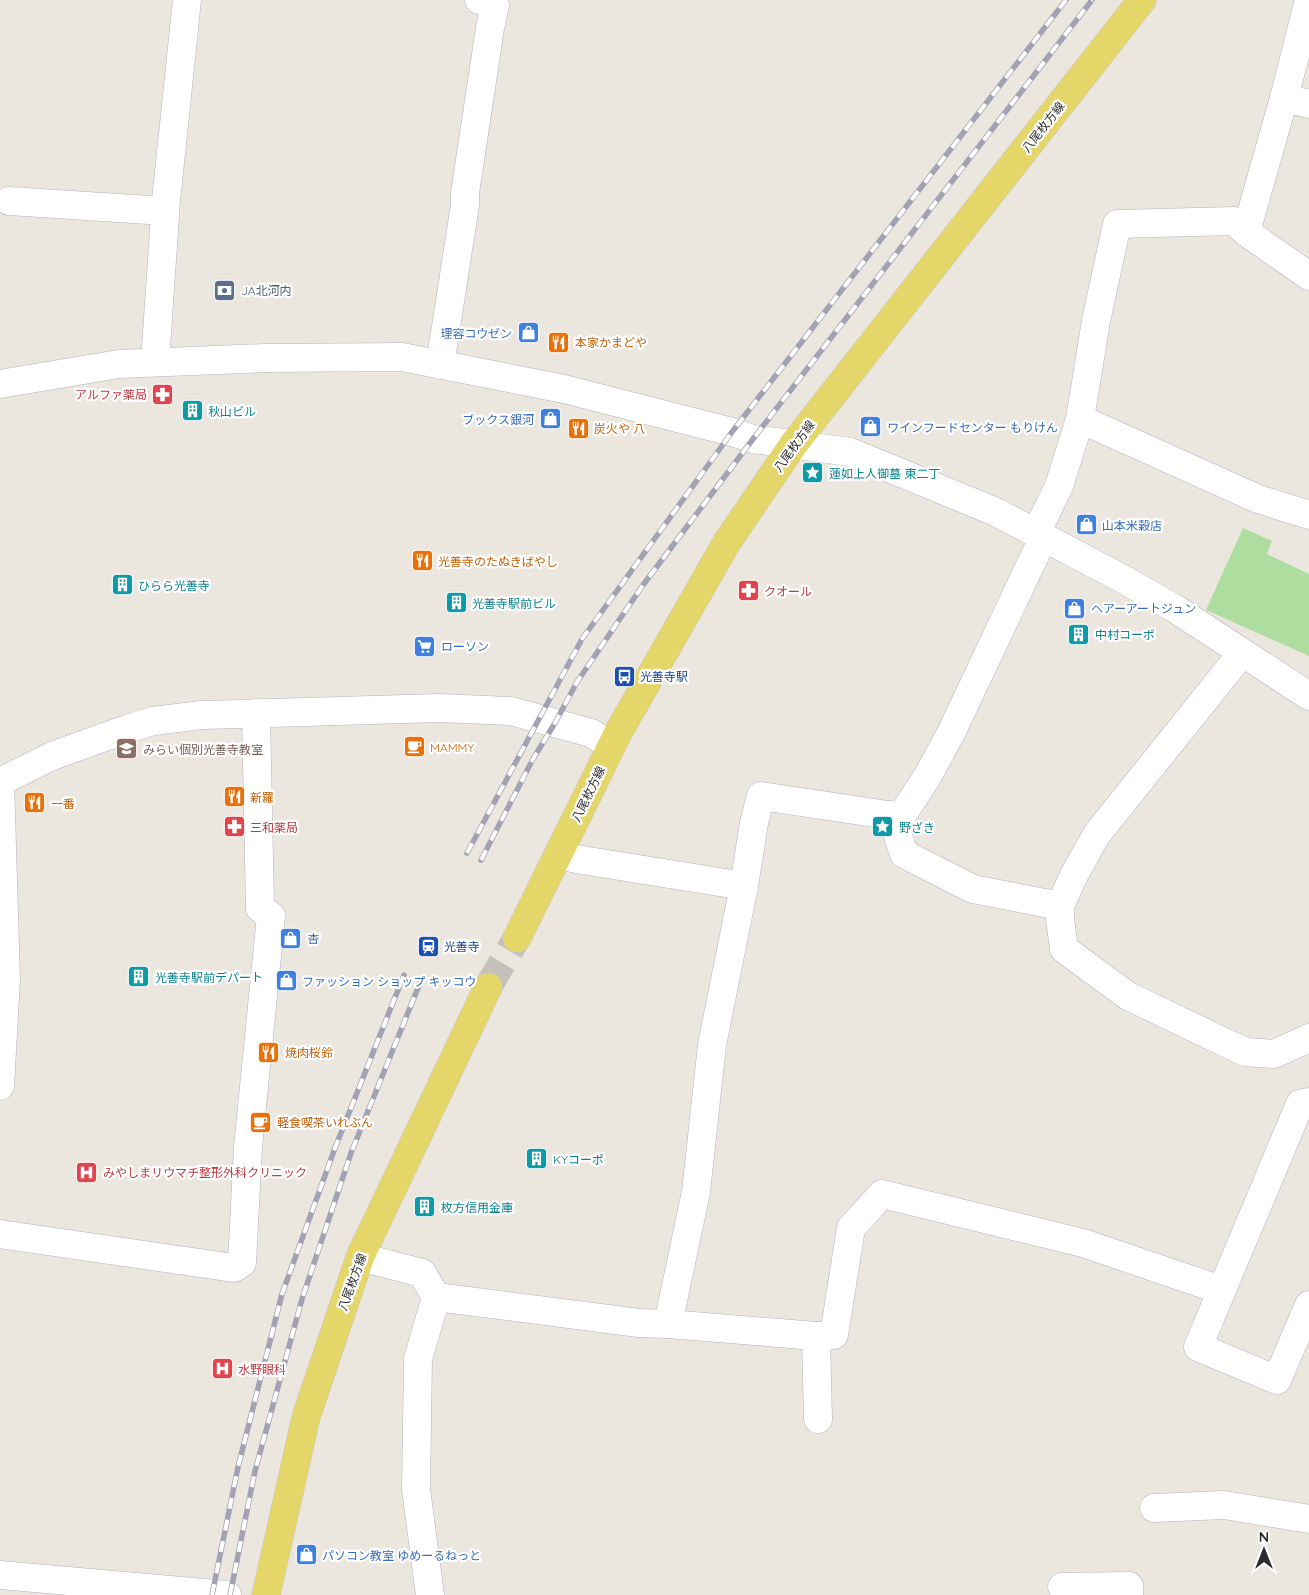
<svg xmlns="http://www.w3.org/2000/svg" width="1309" height="1595" font-family="Quicksand,'Noto Sans JP',sans-serif">
<style>
.green{fill:#aedda0}
.lines{fill:none;stroke-linecap:round;stroke-linejoin:round}
.major-tunnel{stroke:#c5c1ba;stroke-width:28;stroke-dasharray:28 14;stroke-linecap:butt}
.minor-casing{stroke:#b2b3bd;stroke-width:29}
.major-casing{stroke:#c8c8c8;stroke-width:29}
.minor{stroke:#fff;stroke-width:28}
.major{stroke:#e5d66a;stroke-width:28}
.rail-casing{stroke:#a1a2b3;stroke-width:5.5}
.rail{stroke:#fff;stroke-width:4;stroke-dasharray:11;stroke-linecap:butt}
.labels{text-anchor:middle;dominant-baseline:central;stroke-width:4.5;stroke-linejoin:round;paint-order:stroke}
.street-label{font-size:12px;fill:#2b2b2b;stroke:#fff}
.service-label{font-size:12px;fill:#4e5e75;stroke:#fff;text-anchor:start}
.shop-label{font-size:12px;fill:#366cbe;stroke:#fff;text-anchor:start}
.food-label{font-size:12px;fill:#c56008;stroke:#fff;text-anchor:start}
.health-label{font-size:12px;fill:#be3a42;stroke:#fff;text-anchor:start}
.culture-label{font-size:12px;fill:#0d838f;stroke:#fff;text-anchor:start}
.transit-label{font-size:12px;fill:#164399;stroke:#fff;text-anchor:start}
.education-label{font-size:12px;fill:#785e54;stroke:#fff;text-anchor:start}
</style>
<rect width="100%" height="100%" fill="#ebe7de"/>
<polygon class="green" points="1243,528 1272,541 1267,554 1309,574 1309,656 1206,610"/>
<g class="lines">
<polyline class="major-tunnel" points="488,987 517,938"/>
<defs>
<g id="minor">
<polyline points="1284,98 1309,104"/>
<polyline points="9,201 165,211"/>
<polyline points="1246,232 1284,98 1309,0"/>
<polyline points="155,362 166,201 187,0"/>
<polyline points="440,365 465,205 465,193 490,28 495,5 479,0"/>
<polyline points="0,384 119,364 265,358 402,357 564,389 732,432 753,439 850,452 996,512 1121,578 1174,608 1309,696"/>
<polyline points="1080,419 1258,499 1309,515"/>
<polyline points="1036,533 1059,486 1080,419 1096,321 1117,224 1234,221 1246,232 1309,276"/>
<polyline points="1242,653 1097,834 1074,875 1060,906 1060,919 1064,949 1128,996 1245,1052 1274,1054 1309,1038"/>
<polyline points="0,780 6,980 0,1086"/>
<polyline points="0,782 52,756 130,728 153,721 202,715 440,708 511,711 591,733 611,746"/>
<polyline points="891,815 904,854 973,889 1060,906"/>
<polyline points="559,855 582,860 744,886"/>
<polyline points="1309,1102 1300,1104 1198,1347 1277,1380 1309,1305"/>
<polyline points="0,1234 234,1268 242,1263 248,1147 271,916 260,908 256,713"/>
<polyline points="360,1257 422,1273 436,1297 639,1323 668,1324 816,1336 834,1335 851,1228 882,1194 1083,1243 1221,1290"/>
<polyline points="668,1324 696,1192 712,1045 744,886 754,823 761,796 901,817 927,777 951,733 1036,553"/>
<polyline points="816,1336 818,1419"/>
<polyline points="1154,1508 1224,1505 1309,1519"/>
<polyline points="0,1575 227,1595"/>
<polyline points="1062,1587 1129,1586 1129,1595"/>
<polyline points="430,1595 416,1489 418,1359 436,1297"/>
</g>
<g id="major">
<polyline points="517,938 619,731 727,542 793,445 1142,0"/>
<polyline points="266,1595 306,1417 360,1257 488,987"/>
</g>
</defs>
<use href="#minor" class="minor-casing"/>
<use href="#major" class="major-casing"/>
<use href="#minor" class="minor"/>
<use href="#major" class="major"/>
<defs>
<g id="rail">
<polyline points="467,853 582,639 732,432 1066,0"/>
<polyline points="481,860 533,759 555,723 577,682 643,585 753,439 1092,0"/>
<polyline points="212,1595 238,1467 282,1294 335,1148 404,975"/>
<polyline points="230,1595 255,1471 302,1299 351,1153 420,983"/>
</g>
</defs>
<use href="#rail" class="rail-casing"/>
<use href="#rail" class="rail"/>
</g>
<defs>
<symbol id="bank-square" viewBox="-11 -11 22 22"><rect x="-9" y="-9" width="18" height="18" rx="4" fill="#5c6f8a" stroke="#fff"/><path d="M-6-4H6V4H-6ZM0-2.3a2.3 2.3 0 1 0 0 4.6a2.3 2.3 0 1 0 0-4.6Z" fill="#fff"/></symbol>
<symbol id="shop-square" viewBox="-11 -11 22 22"><rect x="-9" y="-9" width="18" height="18" rx="4" fill="#3f7fe0" stroke="#fff"/><path d="M-5-2.5h2.3a2.7 3.5 0 0 1 5.4 0H5L5.5 6h-11ZM-1.5-2.5h3a1.5 2.3 0 0 0-3 0Z" fill="#fff"/></symbol>
<symbol id="restaurant-square" viewBox="-11 -11 22 22"><rect x="-9" y="-9" width="18" height="18" rx="4" fill="#e8710a" stroke="#fff"/><path d="M-5-6h1v4h1v-4h1v4h1v-4h1v5L-1.5 .5V6h-2V.5L-5-1ZM5-6V6H3V1.5H1.5Q1.5-4 5-6Z" fill="#fff"/></symbol>
<symbol id="pharmacy-square" viewBox="-11 -11 22 22"><rect x="-9" y="-9" width="18" height="18" rx="4" fill="#e0444e" stroke="#fff"/><path d="M-2-6h4v4h4v4h-4v4h-4v-4h-4v-4h4Z" fill="#fff"/></symbol>
<symbol id="building-square" viewBox="-11 -11 22 22"><rect x="-9" y="-9" width="18" height="18" rx="4" fill="#0f9aa8" stroke="#fff"/><path d="M-4-6H4V6H1V3H-1V6H-4ZM-2.5-4.3h1.7v1.8h-1.7ZM.8-4.3h1.7v1.8H.8ZM-2.5-1h1.7V.8h-1.7ZM.8-1h1.7V.8H.8Z" fill="#fff"/></symbol>
<symbol id="sight-square" viewBox="-11 -11 22 22"><rect x="-9" y="-9" width="18" height="18" rx="4" fill="#0f9aa8" stroke="#fff"/><path d="M0-6L1.8-2.2L6-1.7L2.9 1.2L3.7 5.4L0 3.3L-3.7 5.4L-2.9 1.2L-6-1.7L-1.8-2.2Z" fill="#fff"/></symbol>
<symbol id="supermarket-square" viewBox="-11 -11 22 22"><rect x="-9" y="-9" width="18" height="18" rx="4" fill="#3f7fe0" stroke="#fff"/><path d="M-6-5.5h2.5l.6 2H6L4.5 2H-2.5L-4.4-4H-6ZM-1.5 3.2a1.3 1.3 0 1 0 .1 0ZM3 3.2a1.3 1.3 0 1 0 .1 0Z" fill="#fff"/></symbol>
<symbol id="bus-square" viewBox="-11 -11 22 22"><rect x="-9" y="-9" width="18" height="18" rx="4" fill="#1a4fb4" stroke="#fff"/><path d="M-5-6H5V4H4V6H2V4H-2V6H-4V4H-5ZM-3.5-4V0h7V-4ZM-3.5 1.2v1.5H-2V1.2ZM2 1.2v1.5H3.5V1.2Z" fill="#fff"/></symbol>
<symbol id="cafe-square" viewBox="-11 -11 22 22"><rect x="-9" y="-9" width="18" height="18" rx="4" fill="#e8710a" stroke="#fff"/><path d="M-5.5-4.5H6V0H3Q3 3.5 0 3.5H-2.5Q-5.5 3.5-5.5 0ZM3-3.2v2h1.7v-2ZM-6 4.5H4V6H-6Z" fill="#fff"/></symbol>
<symbol id="school-square" viewBox="-11 -11 22 22"><rect x="-9" y="-9" width="18" height="18" rx="4" fill="#8d6e63" stroke="#fff"/><path d="M0-5L7-2L0 1L-7-2ZM-4 1L0 2.5L4 1V4Q0 6-4 4Z" fill="#fff"/></symbol>
<symbol id="station-square" viewBox="-11 -11 22 22"><rect x="-9" y="-9" width="18" height="18" rx="4" fill="#1a4fb4" stroke="#fff"/><path d="M-3-6H3Q5-6 5-4V2Q5 4 3 4L4.5 6H3L1.5 4h-3L-3 6H-4.5L-3 4Q-5 4-5 2V-4Q-5-6-3-6ZM-3.5-4v3h7v-3ZM-3.5 1v1.5H-2V1ZM2 1v1.5H3.5V1Z" fill="#fff"/></symbol>
<symbol id="hospital-square" viewBox="-11 -11 22 22"><rect x="-9" y="-9" width="18" height="18" rx="4" fill="#e0444e" stroke="#fff"/><path d="M-5-5h3v3.5h4V-5h3V5h-3V1.5h-4V5h-3Z" fill="#fff"/></symbol>
</defs>
<g fill-rule="evenodd">
<use href="#bank-square" x="212" y="278" width="25" height="25"/>
<use href="#shop-square" x="516" y="320" width="25" height="25"/>
<use href="#restaurant-square" x="546" y="330" width="25" height="25"/>
<use href="#pharmacy-square" x="150" y="382" width="25" height="25"/>
<use href="#building-square" x="180" y="398" width="25" height="25"/>
<use href="#shop-square" x="538" y="406" width="25" height="25"/>
<use href="#shop-square" x="858" y="414" width="25" height="25"/>
<use href="#restaurant-square" x="566" y="416" width="25" height="25"/>
<use href="#sight-square" x="800" y="460" width="25" height="25"/>
<use href="#shop-square" x="1074" y="512" width="25" height="25"/>
<use href="#restaurant-square" x="410" y="548" width="25" height="25"/>
<use href="#building-square" x="110" y="572" width="25" height="25"/>
<use href="#pharmacy-square" x="736" y="578" width="25" height="25"/>
<use href="#building-square" x="444" y="590" width="25" height="25"/>
<use href="#shop-square" x="1062" y="596" width="25" height="25"/>
<use href="#building-square" x="1066" y="622" width="25" height="25"/>
<use href="#supermarket-square" x="412" y="634" width="25" height="25"/>
<use href="#bus-square" x="612" y="664" width="25" height="25"/>
<use href="#cafe-square" x="402" y="734" width="25" height="25"/>
<use href="#school-square" x="114" y="736" width="25" height="25"/>
<use href="#restaurant-square" x="222" y="784" width="25" height="25"/>
<use href="#restaurant-square" x="22" y="790" width="25" height="25"/>
<use href="#pharmacy-square" x="222" y="814" width="25" height="25"/>
<use href="#sight-square" x="870" y="814" width="25" height="25"/>
<use href="#shop-square" x="278" y="926" width="25" height="25"/>
<use href="#station-square" x="416" y="934" width="25" height="25"/>
<use href="#building-square" x="126" y="964" width="25" height="25"/>
<use href="#shop-square" x="274" y="968" width="25" height="25"/>
<use href="#restaurant-square" x="256" y="1040" width="25" height="25"/>
<use href="#cafe-square" x="248" y="1110" width="25" height="25"/>
<use href="#building-square" x="524" y="1146" width="25" height="25"/>
<use href="#hospital-square" x="74" y="1160" width="25" height="25"/>
<use href="#building-square" x="412" y="1194" width="25" height="25"/>
<use href="#hospital-square" x="210" y="1356" width="25" height="25"/>
<use href="#shop-square" x="294" y="1542" width="25" height="25"/>
</g>
<g class="labels">
<g class="street-label">
<text transform="translate(1043 127) rotate(-52)">八尾枚方線</text>
<text transform="translate(794 446) rotate(-54)">八尾枚方線</text>
<text transform="translate(588 794) rotate(-64)">八尾枚方線</text>
<text transform="translate(352 1282) rotate(-70)">八尾枚方線</text>
</g>
<g class="service-label">
<text x="241" y="290">JA北河内</text>
</g>
<g class="shop-label">
<text x="512" y="333" text-anchor="end">理容コウゼン</text>
<text x="534" y="419" text-anchor="end">ブックス銀河</text>
<text x="887" y="427">ワインフードセンター もりけん</text>
<text x="1102" y="525">山本米穀店</text>
<text x="1091" y="608">ヘアーアートジュン</text>
<text x="441" y="646">ローソン</text>
<text x="307" y="938">杏</text>
<text x="302" y="981">ファッション ショップ キッコウ</text>
<text x="322" y="1555">パソコン教室 ゆめーるねっと</text>
</g>
<g class="food-label">
<text x="575" y="342">本家かまどや</text>
<text x="594" y="428">炭火や 八</text>
<text x="438" y="561">光善寺のたぬきばやし</text>
<text x="430" y="747">MAMMY</text>
<text x="250" y="797">新羅</text>
<text x="51" y="803">一番</text>
<text x="285" y="1052">焼肉桜鈴</text>
<text x="277" y="1122">軽食喫茶いれぶん</text>
</g>
<g class="health-label">
<text x="147" y="394" text-anchor="end">アルファ薬局</text>
<text x="764" y="591">クオール</text>
<text x="250" y="827">三和薬局</text>
<text x="103" y="1172">みやしまリウマチ整形外科クリニック</text>
<text x="238" y="1369">水野眼科</text>
</g>
<g class="culture-label">
<text x="208" y="411">秋山ビル</text>
<text x="829" y="473">蓮如上人御墓 東二丁</text>
<text x="138" y="585">ひらら光善寺</text>
<text x="472" y="603">光善寺駅前ビル</text>
<text x="1095" y="634">中村コーポ</text>
<text x="899" y="827">野ざき</text>
<text x="155" y="977">光善寺駅前デパート</text>
<text x="553" y="1159">KYコーポ</text>
<text x="441" y="1207">枚方信用金庫</text>
</g>
<g class="transit-label">
<text x="640" y="676">光善寺駅</text>
<text x="444" y="946">光善寺</text>
</g>
<g class="education-label">
<text x="143" y="749">みらい個別光善寺教室</text>
</g>
</g>
<g transform="translate(1264 1550)" stroke="#ffffff" stroke-width="4" paint-order="stroke">
<path d="M0-4L9 19L0 12L-9 19Z" fill="#2b2b2b"/>
<text y="-8" font-size="14" font-weight="bold" text-anchor="middle" fill="#2b2b2b">N</text>
</g>
</svg>
